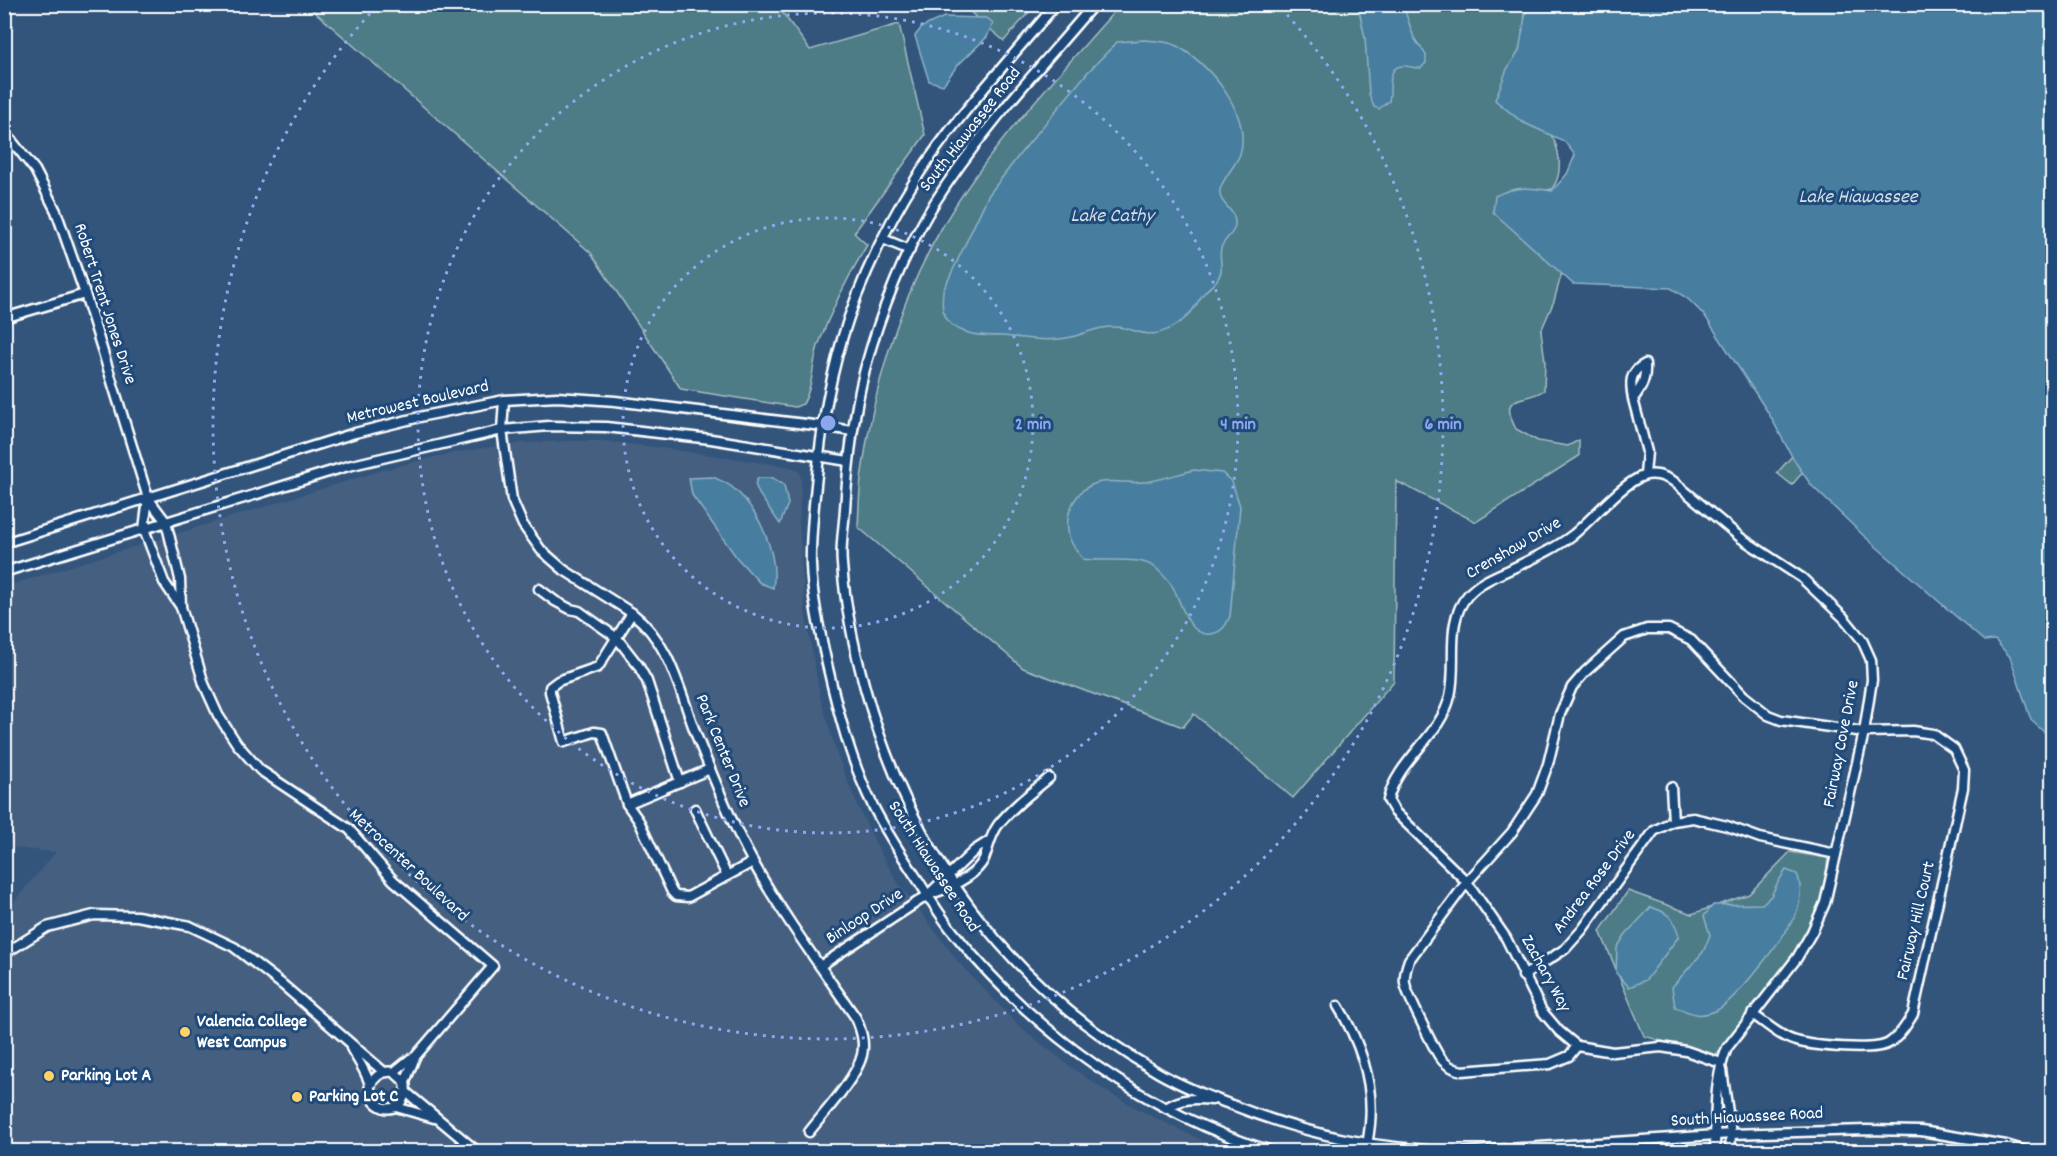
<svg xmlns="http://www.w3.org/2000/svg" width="2057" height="1156" font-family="Dekko,sans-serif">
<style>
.built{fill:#455f81}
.green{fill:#4e7c86;stroke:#a6bec2;stroke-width:1.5}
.water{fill:#467ea0;stroke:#90b2c6;stroke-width:1.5}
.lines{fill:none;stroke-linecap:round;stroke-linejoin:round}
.minor-casing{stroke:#fff;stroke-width:13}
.minor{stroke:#1f4a7a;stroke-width:8}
.ring{fill:none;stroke:#8ea6ec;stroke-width:3;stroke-dasharray:3 6}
.poi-dot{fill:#ffd166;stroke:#1f4a7a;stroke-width:2}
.labels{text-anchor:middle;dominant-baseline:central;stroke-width:6;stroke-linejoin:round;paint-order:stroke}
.street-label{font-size:18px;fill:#fff;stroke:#1f4a7a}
.poi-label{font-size:18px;font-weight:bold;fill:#fff;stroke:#1f4a7a;text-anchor:start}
.water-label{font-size:20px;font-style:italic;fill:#d1dfe7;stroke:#1f4a7a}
.centre{fill:#8ea6ec;stroke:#1f4a7a;stroke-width:3}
.ring-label{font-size:18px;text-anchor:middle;font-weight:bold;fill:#8ea6ec;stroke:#1f4a7a;stroke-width:6;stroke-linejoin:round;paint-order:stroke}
</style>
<rect width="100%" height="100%" fill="#33557c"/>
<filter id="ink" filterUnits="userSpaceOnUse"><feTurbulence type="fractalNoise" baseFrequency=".0167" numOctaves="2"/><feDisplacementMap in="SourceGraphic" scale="12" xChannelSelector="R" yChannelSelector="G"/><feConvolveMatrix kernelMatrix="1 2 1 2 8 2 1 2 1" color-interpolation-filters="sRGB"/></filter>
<g filter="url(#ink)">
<polygon class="built" points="565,441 602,441 662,448 791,467 797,470 800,473 801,481 799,523 805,612 820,696 837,755 858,807 881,854 897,881 960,964 1019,1026 1072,1068 1109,1093 1151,1116 1224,1151 5,1151 5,912 56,852 5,847 4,587 383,470 439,456 477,449 524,443"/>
<g class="green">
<path d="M307 5H777L810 50 899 24 925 135 854 233 867 245C847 278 831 310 818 346 812 365 813 387 803 404L795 407 681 389 591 253Z"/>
<polygon points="962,5 1035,5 1004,41"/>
<path d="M1120 5H1522L1549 132C1560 147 1564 173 1552 189L1542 191 1566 258 1554 301 1541 331 1545 361 1544 390C1527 403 1496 391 1516 429L1538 441 1568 446 1579 440V456L1476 522 1396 481 1394 681 1293 798 1194 714 1183 727 1023 668 858 527C859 509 859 490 862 472 874 386 900 299 944 224 991 144 1060 74 1120 5Z"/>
<polygon points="1793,455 1807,467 1792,485 1777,473"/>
<polygon points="1790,852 1828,858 1822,908 1790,966 1731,1035 1763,1009 1714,1056 1644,1036 1600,931 1628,891 1692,914 1749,894"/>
</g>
<g class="water">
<path d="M1358 5H1403L1414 38 1426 55V63L1421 68C1414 69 1408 65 1401 66 1386 68 1392 90 1389 101L1379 109 1374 107 1369 94 1365 38Z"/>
<path d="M1527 5H2052V730L2044 732 2031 720 2010 657 1995 640 1984 641 1864 536 1811 485 1794 460 1769 414 1705 316 1688 299 1671 288 1573 284 1493 212 1495 196C1515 186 1531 187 1552 191L1567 174 1575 155 1564 141 1522 122 1495 100 1507 69 1519 51Z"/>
<polygon points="944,17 987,18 993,23 987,37 957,66 943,85 929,81 915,36 922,27"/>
<path d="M1144 40C1153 41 1166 41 1175 45 1209 62 1252 114 1240 154 1236 166 1223 177 1220 190 1218 202 1231 207 1234 217 1239 233 1225 236 1221 248 1219 256 1222 264 1221 271 1219 282 1211 285 1205 292 1196 302 1196 310 1183 320 1144 350 1137 321 1102 328 1090 330 1079 336 1067 338 1046 342 1024 338 1003 336 993 336 982 336 972 334 964 332 953 328 948 321 941 311 942 302 943 291L988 196 1020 154 1087 73 1117 42Z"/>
<path d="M1194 470 1222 473 1232 482 1240 506 1230 616C1226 626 1222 632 1211 634 1187 637 1182 602 1172 586 1167 579 1160 571 1153 566 1136 556 1103 562 1083 559 1076 551 1069 542 1068 531 1065 511 1077 488 1097 483 1112 479 1128 484 1144 482 1161 480 1177 474 1194 470Z"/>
<path d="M713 477C719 480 728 483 733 488 759 509 779 555 773 588L760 583 737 558 692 495 689 478Z"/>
<polygon points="758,478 773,478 784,485 788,504 780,524 759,494 755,484"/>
<path d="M1786 870 1797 874C1802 886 1801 898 1797 911 1792 929 1732 1005 1715 1011 1699 1018 1691 1013 1675 1007L1672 987 1703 952 1710 935 1704 916 1713 905 1762 904 1771 896 1778 882Z"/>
<path d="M1651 907C1669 913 1673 917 1679 936L1646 980 1629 987 1616 973 1617 948 1625 935Z"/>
</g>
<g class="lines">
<defs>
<g id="minor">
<path d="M1056 4C1009 61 957 115 917 177 893 215 872 257 856 298 835 352 824 408 818 465 815 498 810 532 811 565 812 598 820 632 827 664 838 712 851 762 873 806 886 832 902 856 918 880 929 897 940 916 954 933 1036 1035 1148 1114 1274 1152"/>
<path d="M1094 4C1040 68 980 131 935 202 905 250 880 313 865 369 853 415 848 462 845 509 844 527 840 546 842 564 845 606 854 648 865 688 911 855 1009 987 1159 1073 1182 1086 1207 1096 1232 1105 1311 1136 1377 1149 1462 1152"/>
<polyline points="4,131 35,170 56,211 85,294 148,498 166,522 180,579 181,607 204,684 218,715 237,744 260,770 349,829 393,880 493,966 415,1057 405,1082"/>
<polyline points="883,239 910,250"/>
<polyline points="4,318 85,294"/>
<path d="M1633 399C1630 383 1629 372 1645 364 1646 379 1642 387 1633 399L1647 452 1645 475"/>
<path d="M504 400 502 430 512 500 523 525 541 550 564 570 632 613C671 643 680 693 697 737 714 779 731 822 753 862 783 916 821 967 856 1018 861 1030 865 1042 862 1055 857 1077 824 1113 809 1132"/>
<polyline points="148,498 144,529 164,582 181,607"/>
<polyline points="4,543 355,433 424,416 504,400 557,397 615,401 822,426 852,431"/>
<polyline points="4,572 348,466 502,430 549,426 606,427 711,439 848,461"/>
<polyline points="539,589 555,601 570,609 579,611 617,638 638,665 647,681 680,782"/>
<polyline points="632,613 598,667 558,681 550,687 550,692 564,742 594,732 602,733 627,804 710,769"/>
<polyline points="1671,787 1673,821"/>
<polyline points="627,804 639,821 672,892 676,896 688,897 753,862"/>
<polyline points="695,809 727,876"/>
<path d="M931 894C949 888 975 877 984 859 989 847 990 836 998 825 1012 807 1031 793 1049 778"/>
<polyline points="4,954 47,927 94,915 137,916 190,926 234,947 283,985 384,1072"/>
<polyline points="820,966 928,895 975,850 989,841"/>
<polyline points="1523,976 1565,949 1582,930 1654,831 1673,821 1693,818 1727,826 1760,838 1836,854"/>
<path d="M1338 1006C1360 1042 1374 1082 1370 1124 1369 1134 1368 1143 1365 1152"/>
<path d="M1577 1046 1569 1056 1550 1064 1462 1071C1452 1069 1445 1065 1439 1056 1433 1046 1406 993 1405 983 1404 975 1406 968 1409 960L1467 882 1512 832 1537 794 1548 764 1560 714 1572 687 1585 672 1624 637 1647 629H1669L1691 640 1744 696 1768 715 1781 720 1864 732 1913 731 1933 734 1954 749 1964 770 1963 788 1913 1014C1907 1024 1900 1036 1889 1043 1875 1052 1814 1046 1796 1041 1780 1037 1766 1023 1752 1014"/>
<path d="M351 1048C357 1059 365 1070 369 1082 371 1090 369 1098 377 1104 394 1117 409 1099 405 1082L394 1072C382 1070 375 1076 370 1086"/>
<polyline points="1722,1070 1731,1134 1730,1152"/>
<polyline points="394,1072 410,1059 415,1057"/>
<polyline points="406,1092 478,1152"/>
<polyline points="396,1107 434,1118"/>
<path d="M1166 1108C1182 1098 1194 1098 1212 1100"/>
<polyline points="1464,1152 1731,1134 1866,1130 1921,1131 2006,1145 2029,1152"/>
<path d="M1715 1152C1716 1116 1713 1082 1727 1048L1797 958 1812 932 1825 903 1864 732 1872 680 1871 660 1862 640 1844 618 1802 578 1741 538 1673 481C1663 476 1654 472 1643 476 1624 482 1592 519 1574 534 1555 549 1532 559 1511 569 1496 576 1479 582 1468 595 1444 622 1458 663 1450 696 1441 736 1397 760 1388 800L1395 812 1467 882 1506 938 1542 1011 1559 1031 1577 1046 1613 1052 1661 1047 1686 1051 1721 1063"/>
</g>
</defs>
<use href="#minor" class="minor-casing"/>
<use href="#minor" class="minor"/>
</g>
</g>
<g class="ring">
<circle cx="828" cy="423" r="205"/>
<circle cx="828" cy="423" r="410"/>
<path d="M1281 8A615 615 0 1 1 375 8"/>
</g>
<g class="poi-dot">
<circle cx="185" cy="1032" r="6"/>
<circle cx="49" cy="1076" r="6"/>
<circle cx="297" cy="1097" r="6"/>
</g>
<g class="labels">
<g class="street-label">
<text transform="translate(971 130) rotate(-52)">South Hiawassee Road</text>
<text transform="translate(104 304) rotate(72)">Robert Trent Jones Drive</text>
<text transform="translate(418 403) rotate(-13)">Metrowest Boulevard</text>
<text transform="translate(1514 549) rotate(-30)">Crenshaw Drive</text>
<text transform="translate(1842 744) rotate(-79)">Fairway Cove Drive</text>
<text transform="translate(722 751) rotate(68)">Park Center Drive</text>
<text transform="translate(408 866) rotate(43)">Metrocenter Boulevard</text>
<text transform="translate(933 867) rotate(57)">South Hiawassee Road</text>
<text transform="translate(1595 882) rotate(-53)">Andrea Rose Drive</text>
<text transform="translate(865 917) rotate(-33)">Binloop Drive</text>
<text transform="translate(1917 921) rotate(-77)">Fairway Hill Court</text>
<text transform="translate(1545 974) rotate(61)">Zachary Way</text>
<text transform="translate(1747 1118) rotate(-3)">South Hiawassee Road</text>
</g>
<g class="poi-label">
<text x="197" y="1022">Valencia College<tspan x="197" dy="21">West Campus</tspan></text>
<text x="61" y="1076">Parking Lot A</text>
<text x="309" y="1097">Parking Lot C</text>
</g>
<g class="water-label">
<text x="1858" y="198">Lake Hiawassee</text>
<text x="1112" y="217">Lake Cathy</text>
</g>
</g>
<circle cx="828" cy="423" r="9" class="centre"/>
<g class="ring-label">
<text x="1033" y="429">2 min</text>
<text x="1238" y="429">4 min</text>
<text x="1443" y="429">6 min</text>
</g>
<rect width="2057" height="1156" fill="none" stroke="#1f4a7a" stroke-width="24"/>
<rect x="12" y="12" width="2033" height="1132" fill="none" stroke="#fff" stroke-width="2" filter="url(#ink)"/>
</svg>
